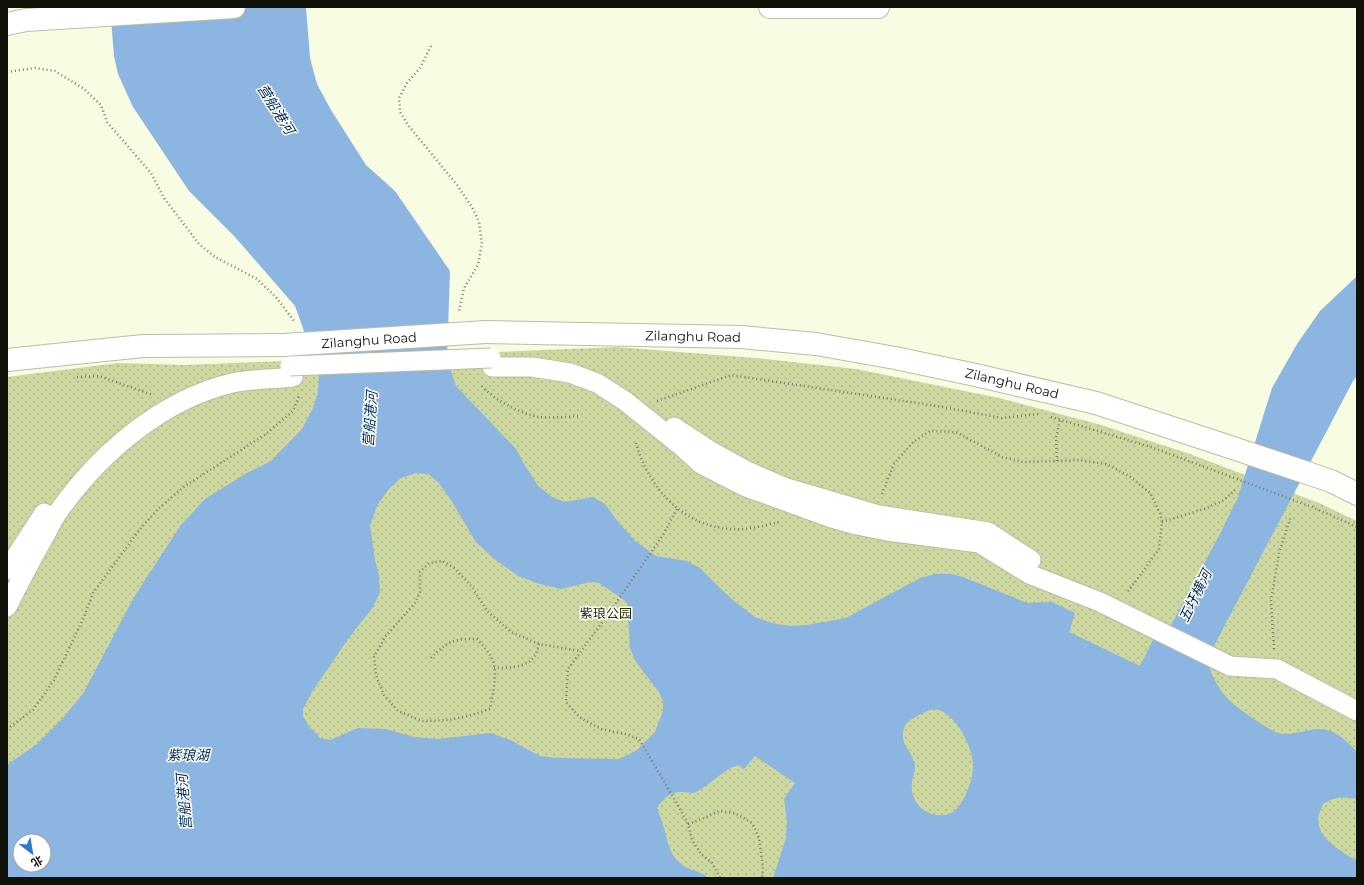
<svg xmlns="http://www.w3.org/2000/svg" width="1364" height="885" font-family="Montserrat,'Noto Sans SC',sans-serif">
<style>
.park{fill:url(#park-dots);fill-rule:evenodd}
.water{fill:#8cb5e2;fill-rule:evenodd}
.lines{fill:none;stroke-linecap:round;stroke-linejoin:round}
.pedestrian-casing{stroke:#b9bea5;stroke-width:21}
.tertiary-casing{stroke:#b9bea5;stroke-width:24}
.secondary-casing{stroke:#b9bea5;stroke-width:24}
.path{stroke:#7a7d6c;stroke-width:2.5;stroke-dasharray:1 3;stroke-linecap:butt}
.pedestrian{stroke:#fff;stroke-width:19}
.tertiary{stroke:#fff;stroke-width:22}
.secondary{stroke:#fff;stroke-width:22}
.pedestrian-bridge-casing{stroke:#b9bea5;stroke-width:21;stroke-linecap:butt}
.tertiary-bridge-casing{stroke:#b9bea5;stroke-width:24;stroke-linecap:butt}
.pedestrian-bridge{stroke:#fff;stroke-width:19}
.tertiary-bridge{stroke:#fff;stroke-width:22}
.labels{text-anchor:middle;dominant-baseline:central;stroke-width:3;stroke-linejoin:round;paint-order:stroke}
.street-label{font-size:13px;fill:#101108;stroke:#fff}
.park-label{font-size:13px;fill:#292f01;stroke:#fff}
.water-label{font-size:14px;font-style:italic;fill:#002c54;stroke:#fff}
</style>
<defs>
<pattern id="park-dots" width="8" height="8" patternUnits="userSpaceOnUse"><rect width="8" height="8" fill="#cdd7a0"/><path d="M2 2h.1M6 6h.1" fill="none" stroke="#afb888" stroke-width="1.8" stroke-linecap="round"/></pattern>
</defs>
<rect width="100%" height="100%" fill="#f7fce2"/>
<path class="park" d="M617 347 766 359 856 369 999 398 1098 424 1190 454 1319 503 1357 521V878H7V377L118 363 185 365ZM20 841H44V865H20Z"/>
<path class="water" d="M110 7H306L310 58 317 84 331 110 366 165 395 191 450 271 447 359 456 386 516 449 524 464 538 486 552 497 564 502 593 497 605 504 619 523 635 541 656 556 687 561 700 568 721 589 734 601 755 617 772 623 790 626 807 625 846 618 920 578 936 574H951L963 577 1027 603 1052 602 1075 613 1069 632 1140 666 1154 638 1162 642 1220 534 1238 497 1272 388 1297 344 1320 311 1357 276V376L1353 381 1206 661 1208 662C1211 675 1219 690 1228 699 1236 707 1269 731 1279 733 1286 735 1294 733 1301 732 1307 731 1313 729 1319 729 1335 729 1347 741 1357 752V799C1343 797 1336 796 1323 804 1321 808 1319 813 1318 819 1318 839 1342 852 1357 861V878H773L786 838 787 820 784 799 795 783 755 756 744 769 738 765C722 770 712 784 696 792 693 794 688 792 684 792 671 791 663 798 657 808 660 816 663 824 665 832 669 847 670 856 684 866 691 871 702 871 708 878H7V765L37 744 63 718 84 692 134 597 181 525 205 499 245 474 271 461 302 429 313 408 318 392 319 373 295 306 235 237 189 191 133 107 118 74 114 56ZM416 473 428 474 439 483 451 500 476 542 493 558 518 576 540 584 561 589 590 582 599 583 627 602 630 648 636 662 659 692 663 701V711L655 732 637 750 619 759 558 758 540 756 510 740 490 733 438 739 414 737 386 729 358 728 330 740 320 738 308 725 303 716V709L312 692 348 639 373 607 380 592 379 576 375 560 370 525 378 504 389 489 401 478ZM930 710C933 710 937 709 939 710 957 716 973 748 973 765 973 777 969 789 963 800 959 807 954 814 945 815 926 818 909 802 912 782 913 775 917 769 914 762 910 748 899 744 904 728 906 720 923 713 930 710ZM20 841H44V865H20Z"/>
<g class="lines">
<defs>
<g id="pedestrian">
<polyline points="492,367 532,367 570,373 597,383 625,401 680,445 701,464 746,487 832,518 857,525 887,531 979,543 1029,574 1100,602 1230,666 1277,669 1357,711"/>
<polyline points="674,427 709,450 747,471 784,487 879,515 988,532 1031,560"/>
<polyline points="7,570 44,513"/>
<path d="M7 607C19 583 31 560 44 537 50 527 54 516 61 508 102 451 164 399 232 383 249 379 275 379 293 377"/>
</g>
<g id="tertiary">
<polyline points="486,332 741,337 816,344 895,358 971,374 1096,403 1233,448 1331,481 1357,494"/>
<polyline points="7,360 143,346 283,345"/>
</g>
<g id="secondary">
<polyline points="770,7 878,7"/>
<polyline points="7,24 26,20 234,7"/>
</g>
</defs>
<use href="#pedestrian" class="pedestrian-casing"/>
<use href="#tertiary" class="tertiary-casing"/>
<use href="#secondary" class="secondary-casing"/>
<g class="path">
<polyline points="431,46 420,68 407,83 399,98 400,112 408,125 457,185 472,207 479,222 482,244 478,265 464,288 459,311"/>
<polyline points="7,72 35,68 55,71 84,89 101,105 107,122 151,173 164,198 199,244 215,257 257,279 276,297 294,321"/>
<polyline points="77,377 99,376 153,395"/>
<path d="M482 386C493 399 522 415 540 417 552 418 565 417 578 416"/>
<polyline points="657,401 731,375 937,406 1002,418 1038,414"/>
<polyline points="1051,417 1151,447 1312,507 1357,527"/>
<path d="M636 443C650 492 688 532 743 529 755 528 768 525 779 522"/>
<polyline points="1057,461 1056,438 1060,420"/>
<polyline points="882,494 894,464 912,443 930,431 956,432 1002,457 1023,462 1078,460 1106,464 1129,476 1150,493 1160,513 1162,522 1159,549 1127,593"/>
<polyline points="677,509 663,535 609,613 568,669 566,702 579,717 601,729 625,734 639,739 679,807 688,824 692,840 701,854 712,863 720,878"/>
<polyline points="1162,522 1207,508 1224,500 1235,490"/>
<polyline points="1274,649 1271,600 1279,553 1291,516"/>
<path d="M431 658C448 640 454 639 477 639 483 646 493 656 494 665 497 679 492 695 490 709L468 716 449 720 422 721 398 711 384 695 376 675 374 657 385 637 415 603 420 592V572L429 563 443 561 454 568 472 587 487 611 511 632 539 644 580 651"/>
<path d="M494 668C507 668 527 668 535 656 537 652 538 647 539 644"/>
<polyline points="7,729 33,710 54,680 84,617 93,593 140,529 158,509 185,486 266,434 293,411 299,396"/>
<polyline points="688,824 702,819 719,811 735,813 752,823 759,838 763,867 762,878"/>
</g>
<use href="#pedestrian" class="pedestrian"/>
<use href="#tertiary" class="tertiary"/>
<use href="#secondary" class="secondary"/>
<defs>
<polyline id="pedestrian-bridge" points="290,366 491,358"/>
<polyline id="tertiary-bridge" points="283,345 486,332"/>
</defs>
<use href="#pedestrian-bridge" class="pedestrian-bridge-casing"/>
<use href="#tertiary-bridge" class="tertiary-bridge-casing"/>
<use href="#pedestrian-bridge" class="pedestrian-bridge"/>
<use href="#tertiary-bridge" class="tertiary-bridge"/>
</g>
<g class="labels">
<g class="street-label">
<text transform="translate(693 336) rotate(1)">Zilanghu Road</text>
<text transform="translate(369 340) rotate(-4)">Zilanghu Road</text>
<text transform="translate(1012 383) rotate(13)">Zilanghu Road</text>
</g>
<g class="park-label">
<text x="606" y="613">紫琅公园</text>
</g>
<g class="water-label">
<text transform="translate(276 109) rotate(58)">营船港河</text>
<text transform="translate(370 419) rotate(-86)">营船港河</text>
<text transform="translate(1195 596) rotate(-64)">五圩横河</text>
<text x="188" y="755">紫琅湖</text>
<text transform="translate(184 802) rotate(-95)">营船港河</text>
</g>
</g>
<rect width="1364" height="885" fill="none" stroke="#101108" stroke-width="16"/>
<g transform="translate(32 853) rotate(149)"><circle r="19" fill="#ffffff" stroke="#9fa09c"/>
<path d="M0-3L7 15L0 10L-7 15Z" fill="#297ccb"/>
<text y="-6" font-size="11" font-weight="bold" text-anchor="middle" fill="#101108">北</text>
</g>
</svg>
